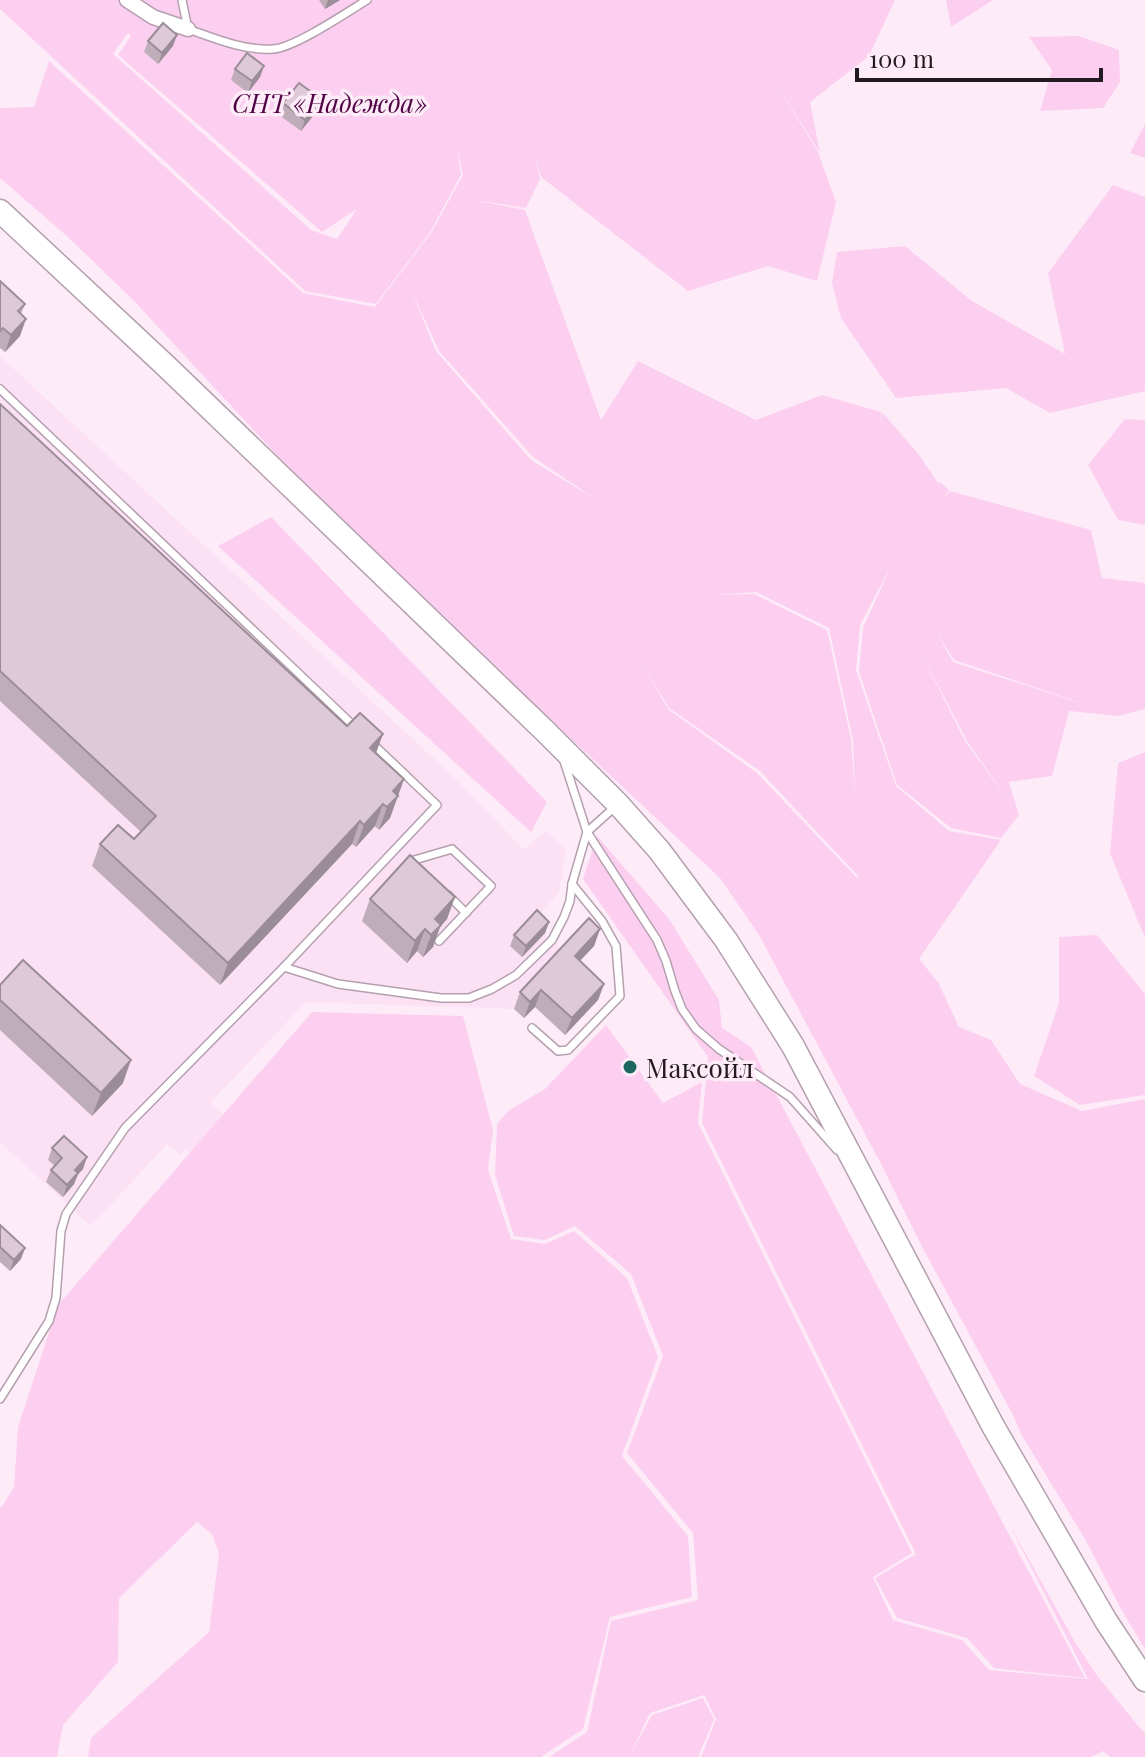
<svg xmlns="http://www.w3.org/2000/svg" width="1145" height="1757" font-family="'Playfair Display',serif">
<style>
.built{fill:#fce0f4}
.green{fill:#fccff0;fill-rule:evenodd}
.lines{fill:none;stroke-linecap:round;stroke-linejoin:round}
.lane-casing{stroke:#b4a0ae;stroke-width:10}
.street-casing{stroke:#b4a0ae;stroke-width:17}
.primary-casing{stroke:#b4a0ae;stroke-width:25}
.lane{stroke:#fff;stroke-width:7}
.street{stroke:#fff;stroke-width:14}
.primary{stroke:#fff;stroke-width:22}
.wall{fill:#bfadba}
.shaded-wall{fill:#9b8d97}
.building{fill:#dec9d8;stroke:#9b8d97;stroke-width:2}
.poi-dot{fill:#1d6760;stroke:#fdecf8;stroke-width:3}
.labels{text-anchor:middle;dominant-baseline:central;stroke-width:7;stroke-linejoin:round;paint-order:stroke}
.park-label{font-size:26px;font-style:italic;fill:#500345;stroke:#fdecf8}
.poi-label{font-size:26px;fill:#221a20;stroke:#fdecf8;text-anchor:start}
</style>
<rect width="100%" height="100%" fill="#fdecf8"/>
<polygon class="built" points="0,356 459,782 524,850 546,830 566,850 559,892 533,922 565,953 583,935 594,946 569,973 598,1000 565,1035 535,1007 524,1018 514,1009 306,1002 211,1102 233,1125 198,1161 186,1149 180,1155 167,1144 91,1226 0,1142"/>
<g class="green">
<path d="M0 0H895L869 56 810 102 820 153 770 73 818 152 836 202 817 281 768 266 688 291 541 177 534 153 540 179 526 208 473 200 525 210 601 420 638 361 756 420 822 395 881 412V423L882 412 920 456 938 483 940 482 949 490 943 500 950 491 1091 530 1102 578 1145 583V709L1118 716 1069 711 1052 776 1009 782 1019 815 1001 838 951 828 897 785 859 672 863 628 891 566 860 625 856 670 896 786 949 831 1001 840 919 959 938 982 959 1027 991 1040 1020 1084 1082 1111 1145 1099V1649L1121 1609 1086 1541 1021 1434 1013 1415 920 1243 880 1162 759 935 720 878 336 519 134 301 68 237 0 178V108L34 107 49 61 303 293 375 307 431 233 463 175 457 147 461 175 429 234 376 304 305 291 0 9ZM128 33 131 36 118 55 322 232 357 209 337 239 311 230 113 54ZM411 290 439 351 533 457 595 499 531 460 436 351ZM756 592 829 628 853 740 855 796 851 739 827 630 754 594 713 595ZM937 633 954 660 1105 711 953 662ZM919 649 967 741 1009 802 965 741ZM641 662 669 708 760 771 858 876V879L757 773 668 709Z"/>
<polygon points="946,0 993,0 951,27"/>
<polygon points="1079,36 1119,50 1120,82 1103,108 1040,111 1052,70 1029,37"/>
<polygon points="1145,124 1145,158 1130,153"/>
<polygon points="1113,185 1145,197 1145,391 1050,413 1006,388 896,398 841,318 832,283 837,252 905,246 972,301 1065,354 1048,273"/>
<polygon points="1125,419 1145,420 1145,525 1118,520 1088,465"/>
<polygon points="271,517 547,802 531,832 218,546"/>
<polygon points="1145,752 1145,938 1110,853 1118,763"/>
<polygon points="597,836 669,919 719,1000 722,1028 751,1047 1085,1678 994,1668 967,1638 897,1618 875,1578 916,1554 702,1123 708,1057 583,879"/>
<polygon points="1097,935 1145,994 1145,1095 1080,1105 1034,1076 1059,1003 1059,937"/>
<polygon points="312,1012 463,1016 493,1130 488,1170 511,1239 545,1244 574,1231 627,1278 658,1357 622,1456 688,1536 692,1597 610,1617 583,1729 541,1757 88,1757 91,1738 209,1632 219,1553 212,1534 197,1522 119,1598 118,1662 63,1725 57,1757 0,1757 0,1507 3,1505 14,1487 18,1427 58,1305"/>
<polygon points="606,1025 663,1103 702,1082 698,1123 912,1553 873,1577 893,1620 962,1640 989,1670 1088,1679 1007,1520 1075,1642 1098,1677 1145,1734 1145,1757 1110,1757 1103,1751 1091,1757 701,1757 716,1719 704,1695 650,1713 630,1755 652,1715 703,1698 714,1719 698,1757 549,1757 587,1732 611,1621 698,1600 693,1533 627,1453 663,1356 631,1274 575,1226 545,1240 514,1236 495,1175 497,1124 508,1111 545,1089"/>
</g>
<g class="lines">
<defs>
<g id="lane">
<path d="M182 0 188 29C214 38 244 51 273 49 294 48 346 13 367 0"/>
<polyline points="0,389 356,728"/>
<polyline points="563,758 587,832 657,940 666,961 675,991 682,1009 696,1029 719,1049 790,1097 837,1150"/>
<polyline points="411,861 452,849 491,886 439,941"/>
<polyline points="448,895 466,913"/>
<polyline points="284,967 338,984 441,998 469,998 492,989 516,975 552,940 564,917 570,901 572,884 587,832 617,805"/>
<polyline points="532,1028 558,1051 568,1050 620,996 616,946 602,921 572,884"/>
<polyline points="0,1399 49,1321 56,1298 61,1231 66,1214 125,1128 284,967 437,805 374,745"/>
</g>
<polyline id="street" points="127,0 153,17 188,29"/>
<polyline id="primary" points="0,211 166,366 546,732 618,804 659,850 726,940 793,1046 993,1426 1106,1621 1145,1680"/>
</defs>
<use href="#lane" class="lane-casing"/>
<use href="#street" class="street-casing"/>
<use href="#primary" class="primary-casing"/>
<use href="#lane" class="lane"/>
<use href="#street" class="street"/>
<use href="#primary" class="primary"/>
</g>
<g class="wall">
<polygon points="319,0 340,0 325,9"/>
<polygon points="148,41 173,46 158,64 144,52"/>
<polygon points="264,66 260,77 248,93 231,80 235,69"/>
<polygon points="321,99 317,111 301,131 279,115 283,103"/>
<polygon points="0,281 25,304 21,314 20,336 5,352 0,348"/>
<polygon points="0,404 404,779 390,818 379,830 375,826 356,847 352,844 220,985 92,866 100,844 134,839 141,832 0,701"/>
<polygon points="370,899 447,919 440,927 433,947 423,957 417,951 407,963 362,921"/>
<polygon points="549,922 545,933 522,957 510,946 514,935"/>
<polygon points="600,929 594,946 580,961 604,984 598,1000 565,1035 535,1007 524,1018 514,1009 520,992"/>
<polygon points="0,985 123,1083 92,1116 0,1030"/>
<polygon points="52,1148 83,1169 78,1174 74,1184 63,1197 46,1182 51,1170 55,1166 48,1160"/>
<polygon points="0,1225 21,1259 10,1271 0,1262"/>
</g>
<g class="shaded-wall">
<polygon points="328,0 340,0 325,9"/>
<polygon points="177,35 173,46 158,64 162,53"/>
<polygon points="264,66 260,77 248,93 252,81"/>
<polygon points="321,99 317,111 301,131 305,120"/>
<polygon points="26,319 20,336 5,352 11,335"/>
<polygon points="383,734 375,756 370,748"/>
<polygon points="404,779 390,818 379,830 393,791"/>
<polygon points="383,804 375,826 356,847 364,825"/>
<polygon points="360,821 352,844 220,985 228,963"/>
<polygon points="455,897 447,919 440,927 433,947 423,957 431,935 435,919"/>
<polygon points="549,922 545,933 522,957 526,946"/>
<polygon points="425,929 417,951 407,963 415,941"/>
<polygon points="600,929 594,946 568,973 575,956"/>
<polygon points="604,984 598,1000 565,1035 572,1018"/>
<polygon points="541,990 535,1007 524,1018 530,1002"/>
<polygon points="131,1060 123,1083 92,1116 101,1093"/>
<polygon points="87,1157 83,1169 78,1174 74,1184 63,1197 67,1185 75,1170"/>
<polygon points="25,1248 21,1259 10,1271 14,1260"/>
</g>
<g class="building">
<polygon points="163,23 177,35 162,53 148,41"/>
<polygon points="247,53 264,66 252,81 235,69"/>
<polygon points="299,83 321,99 305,120 283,103"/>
<polygon points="0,281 25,304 18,311 26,319 11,335 3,328 0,331"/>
<polygon points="0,404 347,726 360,713 383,734 370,748 404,779 393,791 398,796 387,807 383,804 364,825 360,821 228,963 100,844 118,825 134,839 156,816 0,671"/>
<polygon points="410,855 455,897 435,919 441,925 431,935 425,929 415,941 370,899"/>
<polygon points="537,910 549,922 526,946 514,935"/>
<polygon points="589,918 600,929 575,956 604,984 572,1018 541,990 530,1002 520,992"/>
<polygon points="23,960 131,1060 101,1093 0,1000 0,985"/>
<polygon points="64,1136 87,1157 75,1170 78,1173 67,1185 51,1170 62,1158 52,1148"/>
<polygon points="0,1225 25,1248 14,1260 0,1247"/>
</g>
<circle class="poi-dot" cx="630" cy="1067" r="8"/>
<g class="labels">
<g class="park-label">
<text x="330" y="102">СНТ «Надежда»</text>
</g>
<g class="poi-label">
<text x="646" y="1067">Максойл</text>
</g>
</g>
<path d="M857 68v12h244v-12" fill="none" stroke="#221a20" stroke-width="4"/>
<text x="869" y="68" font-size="24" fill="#221a20" stroke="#fdecf8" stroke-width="6" paint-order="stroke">100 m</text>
</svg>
